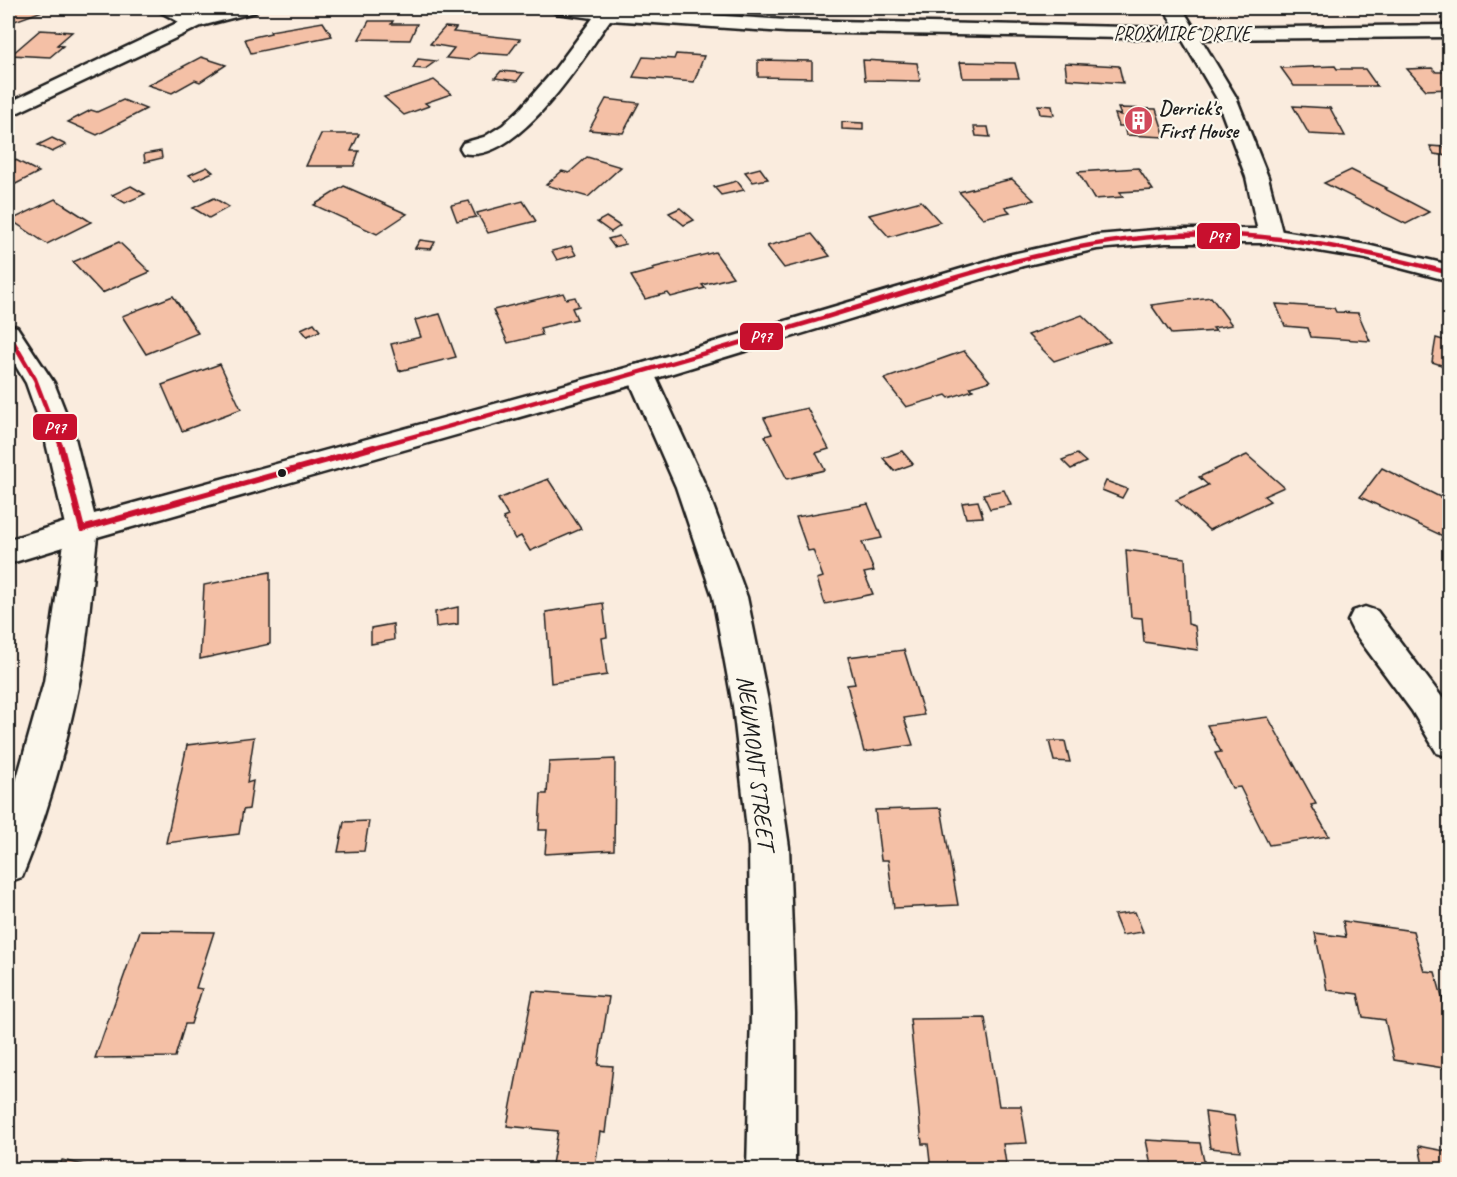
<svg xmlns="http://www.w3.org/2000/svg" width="1457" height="1177" font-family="Caveat,sans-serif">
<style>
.building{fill:#f4c0a6;stroke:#1c1c1c;stroke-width:1.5}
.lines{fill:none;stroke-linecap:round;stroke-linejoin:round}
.minor-casing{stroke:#1c1c1c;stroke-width:5}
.tertiary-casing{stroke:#1c1c1c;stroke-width:5}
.minor{fill:#fbf7ec;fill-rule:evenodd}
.tertiary{fill:#fbf7ec;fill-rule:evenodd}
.bus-1-far1-casing{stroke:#fbf7ec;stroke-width:8}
.bus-1-casing{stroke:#fbf7ec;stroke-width:10}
.bus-1-far1{stroke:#c8102e;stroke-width:4.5}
.bus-1{stroke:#c8102e;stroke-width:6}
.bus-dot{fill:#1c1c1c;stroke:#fbf7ec;stroke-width:2}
.labels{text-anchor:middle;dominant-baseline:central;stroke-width:4.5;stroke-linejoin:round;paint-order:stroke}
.far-street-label{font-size:20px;fill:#1c1c1c;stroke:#fbf7ec}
.far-poi-label{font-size:20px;font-weight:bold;fill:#1c1c1c;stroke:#fbf7ec;text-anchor:start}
.street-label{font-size:24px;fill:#1c1c1c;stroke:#fbf7ec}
.line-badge{stroke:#fbf7ec;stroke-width:2}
.badge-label{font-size:16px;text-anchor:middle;font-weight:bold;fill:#fff}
</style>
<rect width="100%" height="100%" fill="#faecde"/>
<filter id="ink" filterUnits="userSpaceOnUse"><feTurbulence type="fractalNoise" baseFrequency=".0167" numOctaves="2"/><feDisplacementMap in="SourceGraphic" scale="12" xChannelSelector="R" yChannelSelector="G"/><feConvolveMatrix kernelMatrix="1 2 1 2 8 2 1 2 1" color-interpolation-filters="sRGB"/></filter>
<g filter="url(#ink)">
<g class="building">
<polygon points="8,8 46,8 48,9 15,21 8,16"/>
<polygon points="369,21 393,21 391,24 417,24 410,40 359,39"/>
<polygon points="323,22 332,36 251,53 245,39 271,33 270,31"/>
<polygon points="445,27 456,28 453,32 520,39 508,55 478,53 468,60 446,58 454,48 430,44"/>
<polygon points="40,30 72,32 57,45 63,46 50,57 11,55"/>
<polygon points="676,54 704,56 694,82 633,77 643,57 674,59"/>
<polygon points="201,57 226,65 200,82 195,80 172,93 148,85"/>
<polygon points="418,59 436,61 425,69 413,68"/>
<polygon points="758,60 812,61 812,78 758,77"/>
<polygon points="863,60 917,63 920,81 865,80"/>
<polygon points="960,62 1015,63 1019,78 963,78"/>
<polygon points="1065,63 1119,66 1123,83 1067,79"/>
<polygon points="1335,66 1337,69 1365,69 1377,86 1294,86 1281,68"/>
<polygon points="1432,68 1436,72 1450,72 1450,89 1426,90 1407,69"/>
<polygon points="501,71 523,73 517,81 495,78"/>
<polygon points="434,80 451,94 425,103 429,106 404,115 384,97"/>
<polygon points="606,99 639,103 623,133 589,130"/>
<polygon points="123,100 146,109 97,135 68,122 91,110 97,112"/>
<polygon points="1038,105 1052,106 1054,115 1040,114"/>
<polygon points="1293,106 1330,108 1345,136 1309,134"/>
<polygon points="1118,108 1156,109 1165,137 1126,135 1124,126 1119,126 1115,114 1121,115"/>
<polygon points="842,122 863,123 863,130 842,129"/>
<polygon points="974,127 988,127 990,137 976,136"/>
<polygon points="321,134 359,134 351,151 359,151 354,166 306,166"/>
<polygon points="52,138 66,145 52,152 38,145"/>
<polygon points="1430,146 1444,147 1448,156 1434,154"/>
<polygon points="161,151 162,158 145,162 144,154"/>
<polygon points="8,156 39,172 8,188"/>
<polygon points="587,157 621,167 588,197 546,185 562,171 569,173"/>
<polygon points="207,167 213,172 195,180 189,175"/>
<polygon points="760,168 768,179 753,182 745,172"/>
<polygon points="1138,168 1153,190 1120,192 1123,197 1094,199 1078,172"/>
<polygon points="1351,170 1387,188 1385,189 1429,212 1406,224 1324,183"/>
<polygon points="1012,179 1034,200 1005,207 1010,212 983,218 959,192"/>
<polygon points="737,181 744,190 721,195 714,187"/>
<polygon points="131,186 145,194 125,203 112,195"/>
<polygon points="344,186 407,214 377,234 314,205"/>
<polygon points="214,198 229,207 209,218 193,208"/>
<polygon points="55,199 91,222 47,244 11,220"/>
<polygon points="469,201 476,217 457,221 451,205"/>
<polygon points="523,201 536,221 488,233 477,213"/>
<polygon points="921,201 940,222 889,237 869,215"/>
<polygon points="680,208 694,220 684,225 669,213"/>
<polygon points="606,217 620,226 611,232 597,222"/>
<polygon points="812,234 830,256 784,268 767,246"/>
<polygon points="619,236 625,244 614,247 608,239"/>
<polygon points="420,240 435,242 431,249 415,248"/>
<polygon points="119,242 150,272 102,293 73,262"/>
<polygon points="571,246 576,255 557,260 552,251"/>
<polygon points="715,252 733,277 702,285 705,288 671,297 668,293 645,299 631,276 654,270 652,268"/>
<polygon points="563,293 566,299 575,297 579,306 572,308 577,319 540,328 542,335 508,343 493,310"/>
<polygon points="173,296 198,333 146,354 122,316"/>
<polygon points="1211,297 1232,325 1213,328 1216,331 1171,334 1151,305"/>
<polygon points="1276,304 1334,308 1336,312 1358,313 1370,341 1311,337 1308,328 1285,326"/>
<polygon points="440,314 456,357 399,371 391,344 421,337 415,320"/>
<polygon points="1082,315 1110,342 1054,361 1028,335"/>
<polygon points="314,323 320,331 307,336 301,329"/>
<polygon points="1436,338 1450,342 1450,368 1432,362"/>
<polygon points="964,351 990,381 970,387 973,390 949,398 946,395 906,407 884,379"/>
<polygon points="220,364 241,409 182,431 162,385"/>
<polygon points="807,408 829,449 816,453 825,470 787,479 765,436 772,434 764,418"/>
<polygon points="902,451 913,464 894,471 883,458"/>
<polygon points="1077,454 1086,462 1071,469 1062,460"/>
<polygon points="1247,455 1284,487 1264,496 1270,501 1209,530 1176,500 1208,485 1199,477"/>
<polygon points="1382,468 1450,502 1450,544 1441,540 1443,536 1360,497"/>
<polygon points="548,479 581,529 530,551 521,536 515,539 503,518 508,516 498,499"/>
<polygon points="1106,481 1127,489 1122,498 1102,490"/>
<polygon points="1004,490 1011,505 990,509 983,494"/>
<polygon points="978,501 983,517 966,518 962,503"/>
<polygon points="868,504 882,538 862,542 874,571 864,573 873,594 825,604 817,579 823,577 813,550 808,551 796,517"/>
<polygon points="1126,550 1185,558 1188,624 1195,626 1198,650 1144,642 1142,618 1131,617"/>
<polygon points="270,572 270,644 200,659 204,585"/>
<polygon points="603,603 607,637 602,638 607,675 551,683 546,612"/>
<polygon points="458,607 458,624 436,627 435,612"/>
<polygon points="393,624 394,640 371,644 371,628"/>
<polygon points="904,650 924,715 904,718 913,745 864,752 847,685 855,684 848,657"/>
<polygon points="1268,717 1316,804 1311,805 1329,836 1269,845 1240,787 1232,788 1215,753 1221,752 1207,725"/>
<polygon points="254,737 247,783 253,781 249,809 243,810 239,834 166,843 187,745"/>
<polygon points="1049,741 1065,741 1070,762 1054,761"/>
<polygon points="615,759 614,850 545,854 547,830 539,830 541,794 547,794 549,762"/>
<polygon points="941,808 958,905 894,908 888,860 881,860 875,810"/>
<polygon points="369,821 364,851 338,852 344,822"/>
<polygon points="1135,912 1143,932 1122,935 1114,915"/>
<polygon points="1343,921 1413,931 1424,971 1435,972 1450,1026 1450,1069 1394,1060 1385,1020 1363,1017 1358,994 1327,990 1315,933 1346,937"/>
<polygon points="140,931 214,932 196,988 202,989 191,1024 185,1024 175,1057 95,1058"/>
<polygon points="533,991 609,997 598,1065 613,1066 605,1133 600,1132 595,1168 552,1164 558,1131 507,1126"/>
<polygon points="985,1018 999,1106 1021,1106 1027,1143 1003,1144 1007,1170 931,1170 928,1144 922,1144 910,1019"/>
<polygon points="1205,1112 1234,1116 1240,1151 1210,1148"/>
<polygon points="1146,1140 1200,1143 1206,1170 1152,1170"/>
<polygon points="1419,1146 1450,1152 1450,1170 1424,1170"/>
<polygon points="62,1160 106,1170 58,1170"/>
</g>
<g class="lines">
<defs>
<g id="minor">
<polygon points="154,8 177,8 196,16 229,8 258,8 255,12 201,26 8,117 8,103 179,22"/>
<path d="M547 8H600L786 20 1175 28 1164 8H1182L1194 28 1450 25V37L1201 39 1236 97 1268 177 1283 236 1280 241 1271 243 1262 241 1259 236 1246 177 1216 97 1182 39 786 32 610 20C584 57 517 166 463 153L460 148 463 143 484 137 503 125 521 108 555 69 593 18 556 13Z"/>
<polygon points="640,364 650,366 654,373 706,487 747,597 769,706 789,847 795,1013 795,1170 747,1170 751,1013 749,847 733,706 713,597 676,487 626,373 630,366"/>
<polygon points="82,517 93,520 98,529 93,538 8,564 8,540"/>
<polygon points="1365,607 1377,611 1450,708 1450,757 1437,753 1412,711 1353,631 1348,621 1353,611"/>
</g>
<path id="tertiary" d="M1166 229H1271L1367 245 1450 265V281L1366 259 1271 243H1166L1097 249 1023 266 650 380 97 537C91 585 89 636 79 683 66 747 47 817 22 877L8 882V810L44 682 66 529 44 434 26 383 8 353V325L17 327 54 383 74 434 94 514 633 366 1008 255 1097 235Z"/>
</defs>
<use href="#minor" class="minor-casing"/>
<use href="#tertiary" class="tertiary-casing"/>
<use href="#minor" class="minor"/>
<use href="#tertiary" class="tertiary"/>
<defs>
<g id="bus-1-far1">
<polyline points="8,333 35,379 62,449"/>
<path d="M368 449C516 408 663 366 810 322 926 287 1041 245 1163 236 1264 229 1353 248 1450 273"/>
</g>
<g id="bus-1">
<polyline points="61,447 82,529"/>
<polyline points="82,529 374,447"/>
</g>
</defs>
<use href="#bus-1-far1" class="bus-1-far1-casing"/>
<use href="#bus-1" class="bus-1-casing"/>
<use href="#bus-1-far1" class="bus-1-far1"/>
<use href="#bus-1" class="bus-1"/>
</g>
</g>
<defs>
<symbol id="building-disc" viewBox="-11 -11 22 22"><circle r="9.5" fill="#d1495b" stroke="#fbf7ec"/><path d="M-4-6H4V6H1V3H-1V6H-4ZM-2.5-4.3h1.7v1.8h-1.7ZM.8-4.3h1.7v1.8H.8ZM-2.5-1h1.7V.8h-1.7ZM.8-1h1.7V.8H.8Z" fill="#fff"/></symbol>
</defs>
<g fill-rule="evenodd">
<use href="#building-disc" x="1122" y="104" width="33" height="33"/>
</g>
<circle class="bus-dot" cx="282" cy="473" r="5"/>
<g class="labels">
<g class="far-street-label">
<text x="1182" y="33">PROXMIRE DRIVE</text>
</g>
<g class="far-poi-label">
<text x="1159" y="108">Derrick's<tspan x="1159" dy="23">First House</tspan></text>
</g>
<g class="street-label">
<text transform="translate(756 762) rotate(83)">NEWMONT STREET</text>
</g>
</g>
<g class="line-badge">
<rect x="1196" y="222" width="45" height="28" rx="6" fill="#c8102e"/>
<rect x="739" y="322" width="45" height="29" rx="6" fill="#c8102e"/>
<rect x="32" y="413" width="46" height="28" rx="6" fill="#c8102e"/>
</g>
<g class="badge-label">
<text x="1219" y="242">P97</text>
<text x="761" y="342">P97</text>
<text x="55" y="433">P97</text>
</g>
<rect width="1457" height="1177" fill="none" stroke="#fbf7ec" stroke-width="30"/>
<rect x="15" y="15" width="1427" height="1147" fill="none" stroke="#1c1c1c" stroke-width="2" filter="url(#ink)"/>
</svg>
